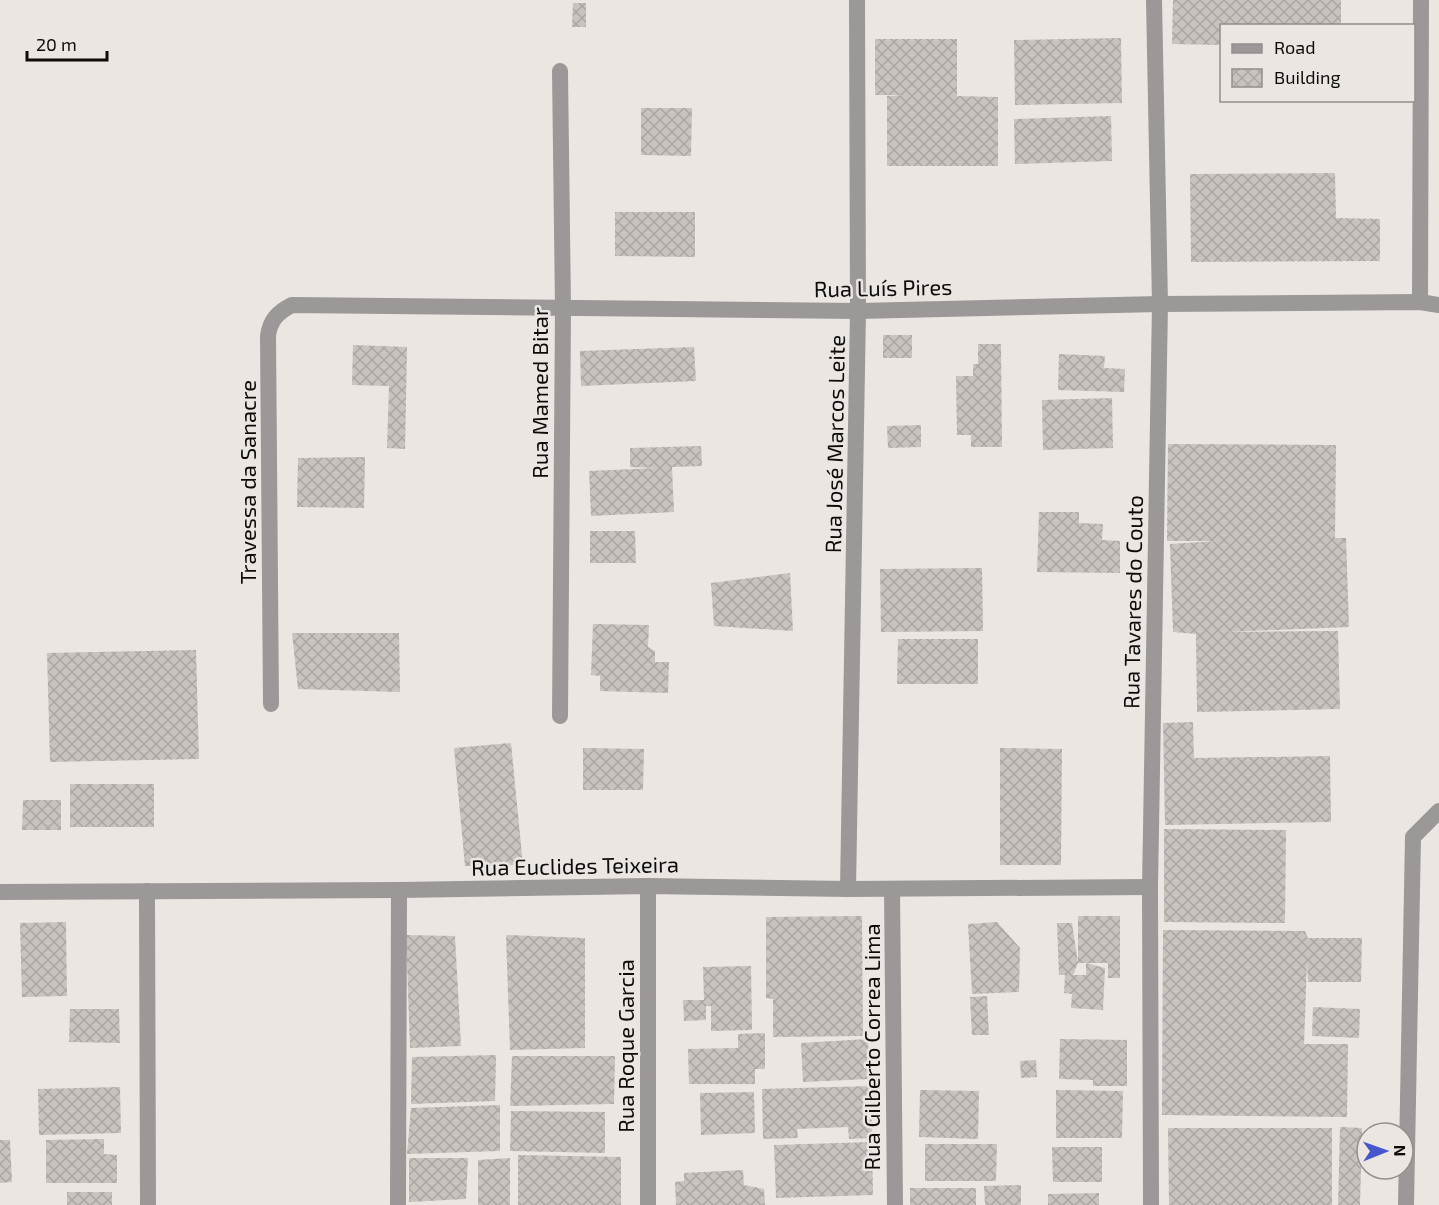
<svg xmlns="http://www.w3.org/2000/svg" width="1439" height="1205" font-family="'Exo 2',sans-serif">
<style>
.building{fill:url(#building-cross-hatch)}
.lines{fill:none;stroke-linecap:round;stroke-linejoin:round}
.minor{stroke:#9b9897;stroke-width:16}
.labels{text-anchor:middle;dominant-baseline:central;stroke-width:5;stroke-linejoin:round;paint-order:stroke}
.street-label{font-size:22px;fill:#0d0c0a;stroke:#ece6e3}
</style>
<defs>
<pattern id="building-cross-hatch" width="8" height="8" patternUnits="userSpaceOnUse" patternTransform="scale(1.5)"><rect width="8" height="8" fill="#c8c3bf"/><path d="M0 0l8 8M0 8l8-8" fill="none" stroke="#aba6a3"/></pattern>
</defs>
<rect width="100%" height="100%" fill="#ece6e3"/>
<g class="building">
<polygon points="1173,0 1341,0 1341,26 1221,26 1221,45 1172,44"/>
<polygon points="573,3 586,3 586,27 572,27"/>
<polygon points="1121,38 1122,103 1015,105 1014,40"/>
<polygon points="875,39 957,39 957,96 998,97 998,166 887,166 887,96 904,95 875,95"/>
<polygon points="641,108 692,108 691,156 641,155"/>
<polygon points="1111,116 1112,161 1015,164 1014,119"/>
<polygon points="1335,173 1336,218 1380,219 1380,261 1191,262 1190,174"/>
<polygon points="615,212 695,212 695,257 615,256"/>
<rect x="883" y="335" width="29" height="23"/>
<polygon points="978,344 1001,344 1002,447 971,447 971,435 957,435 956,376 973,376 973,364 978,364"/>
<polygon points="353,345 407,347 405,449 387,448 389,386 352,385"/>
<polygon points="694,347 696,381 581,386 580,351"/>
<polygon points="1059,354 1105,356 1104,368 1125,369 1124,392 1058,390"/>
<polygon points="1112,398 1113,448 1043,450 1042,400"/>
<polygon points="921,425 921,447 888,448 887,426"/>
<polygon points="1168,444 1336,445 1335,538 1346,538 1349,627 1225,632 1338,631 1340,709 1197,712 1196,634 1173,632 1170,544 1217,541 1167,541"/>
<polygon points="701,446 702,466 672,467 674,512 591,516 589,471 657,468 630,467 630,448"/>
<polygon points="365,457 364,508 297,507 298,458"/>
<polygon points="1039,512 1079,512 1079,523 1103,524 1102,540 1120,541 1120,573 1037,572"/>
<polygon points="590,531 635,531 636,563 590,563"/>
<polygon points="982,568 983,631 881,632 880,569"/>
<polygon points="790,573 793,631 714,626 711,583"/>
<polygon points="593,624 649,625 648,647 655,651 655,662 669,662 668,693 600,691 600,676 591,675"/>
<polygon points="292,633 399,633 400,692 298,689"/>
<polygon points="898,639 978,639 978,684 897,684"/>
<polygon points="196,650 199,759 50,762 47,653"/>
<polygon points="1193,722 1194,758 1330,756 1331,822 1165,825 1163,723"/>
<polygon points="511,743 523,865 465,866 454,748"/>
<polygon points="583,748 644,749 643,790 583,790"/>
<polygon points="1000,748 1062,749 1061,865 1000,865"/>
<rect x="70" y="784" width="84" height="43"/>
<polygon points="23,800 61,800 61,830 22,830"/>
<polygon points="1164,829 1286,830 1285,923 1164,922"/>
<polygon points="862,916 863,1036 773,1037 773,999 766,998 766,917"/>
<polygon points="1078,916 1120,916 1120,978 1108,978 1108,963 1078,963"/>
<polygon points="66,922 67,996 22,997 20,923"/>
<polygon points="997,922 1020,948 1019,992 972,994 968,924"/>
<polygon points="1057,923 1072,923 1078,963 1073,975 1086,975 1086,963 1105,968 1103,1010 1071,1008 1072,994 1064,993 1065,975 1059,975"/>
<polygon points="1163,930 1305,931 1308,938 1362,938 1361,982 1308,982 1307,962 1304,1044 1348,1044 1347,1117 1162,1115"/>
<polygon points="406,935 455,936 461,1046 410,1048"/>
<polygon points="506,935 585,938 585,1048 510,1050"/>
<polygon points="751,966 752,1030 711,1031 711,1006 706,1006 706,1020 684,1021 683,1000 704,1000 703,967"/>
<polygon points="987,996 989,1035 972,1035 970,997"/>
<polygon points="1313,1007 1360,1009 1359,1038 1312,1036"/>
<polygon points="70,1009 119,1009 120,1043 69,1042"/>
<polygon points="765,1033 765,1069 755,1069 755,1084 689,1084 688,1049 738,1048 738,1034"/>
<polygon points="868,1039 870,1079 803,1082 801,1043"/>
<polygon points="1060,1039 1127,1040 1127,1086 1093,1086 1093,1080 1059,1079"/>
<polygon points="496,1055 495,1101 411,1104 412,1057"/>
<polygon points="512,1056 615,1056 614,1104 510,1106"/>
<polygon points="1036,1060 1037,1077 1021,1078 1020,1061"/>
<polygon points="871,1086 872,1138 849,1139 848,1127 797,1129 798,1138 763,1139 762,1089"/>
<polygon points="120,1087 121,1133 39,1135 38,1089"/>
<polygon points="920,1090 979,1091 978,1139 919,1137"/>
<polygon points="1056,1090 1123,1091 1122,1138 1056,1138"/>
<polygon points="754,1092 755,1133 701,1135 700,1093"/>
<polygon points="500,1105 500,1151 407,1154 411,1108"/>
<polygon points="511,1111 605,1112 605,1153 510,1151"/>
<polygon points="1340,1127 1362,1128 1360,1205 1338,1205"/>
<polygon points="1168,1128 1332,1128 1332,1205 1169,1205"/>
<polygon points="104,1139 104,1154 117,1155 117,1183 46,1183 46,1140"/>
<polygon points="0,1140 10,1140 12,1182 0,1183"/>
<polygon points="872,1142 873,1195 776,1198 774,1145"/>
<polygon points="925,1144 997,1144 996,1181 925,1181"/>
<polygon points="1052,1147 1102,1147 1102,1182 1053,1182"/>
<polygon points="518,1155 621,1157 621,1205 518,1205"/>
<polygon points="409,1158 468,1158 466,1199 409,1202"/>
<polygon points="510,1158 510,1205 478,1205 478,1160"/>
<polygon points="743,1170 744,1185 764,1189 765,1205 676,1205 675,1182 684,1181 684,1173"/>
<polygon points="1021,1185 1021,1205 985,1205 984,1186"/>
<rect x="910" y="1188" width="66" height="17"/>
<rect x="67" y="1192" width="45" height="13"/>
<polygon points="1099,1193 1099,1205 1048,1205 1048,1194"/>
</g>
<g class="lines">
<g class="minor">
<polyline points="1420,302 1421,0"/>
<path d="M271 704 268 336C270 320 278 312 292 305L858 311 1160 304 1420 302 1439 305"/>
<polyline points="560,716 563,308 560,71"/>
<polyline points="648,886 648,1205"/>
<polyline points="848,889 858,311 857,0"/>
<polyline points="892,889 895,1205"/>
<polyline points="147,891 148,1205"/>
<polyline points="0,892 399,890 648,886 848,889 1150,887"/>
<polyline points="398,1205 399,890"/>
<polyline points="1151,1205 1150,887 1160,304 1154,0"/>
<polyline points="1406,1205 1413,837 1439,811"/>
</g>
</g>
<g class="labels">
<g class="street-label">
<text transform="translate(883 287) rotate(-1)">Rua Luís Pires</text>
<text transform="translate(539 393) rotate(-90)">Rua Mamed Bitar</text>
<text transform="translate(834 444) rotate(-89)">Rua José Marcos Leite</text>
<text transform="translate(247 482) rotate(-90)">Travessa da Sanacre</text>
<text transform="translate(1132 602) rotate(-89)">Rua Tavares do Couto</text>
<text transform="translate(575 865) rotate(-1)">Rua Euclides Teixeira</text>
<text transform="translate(625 1046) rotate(-90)">Rua Roque Garcia</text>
<text transform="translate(871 1047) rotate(-90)">Rua Gilberto Correa Lima</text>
</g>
</g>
<rect x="1220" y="24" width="195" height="78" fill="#ece6e3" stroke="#938f8c" stroke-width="1.5"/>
<rect x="1232" y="44" width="30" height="9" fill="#9b9897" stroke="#938f8c" stroke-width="1.5"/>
<text x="1274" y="54" font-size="18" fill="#0d0c0a">Road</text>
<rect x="1232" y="69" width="30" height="18" fill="url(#building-cross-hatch)" stroke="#938f8c" stroke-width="1.5"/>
<text x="1274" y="84" font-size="18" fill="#0d0c0a">Building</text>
<g transform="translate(1385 1151) rotate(89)"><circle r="28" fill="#ece6e3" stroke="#938f8c" stroke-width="1.5"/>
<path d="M0-4.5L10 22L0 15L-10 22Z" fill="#4656cb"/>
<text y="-9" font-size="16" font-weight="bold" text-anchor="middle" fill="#0d0c0a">N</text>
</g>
<path d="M27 51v9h80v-9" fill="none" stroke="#0d0c0a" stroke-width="3"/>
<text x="36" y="51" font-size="18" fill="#0d0c0a" stroke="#ece6e3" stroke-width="4.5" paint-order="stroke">20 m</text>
</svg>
